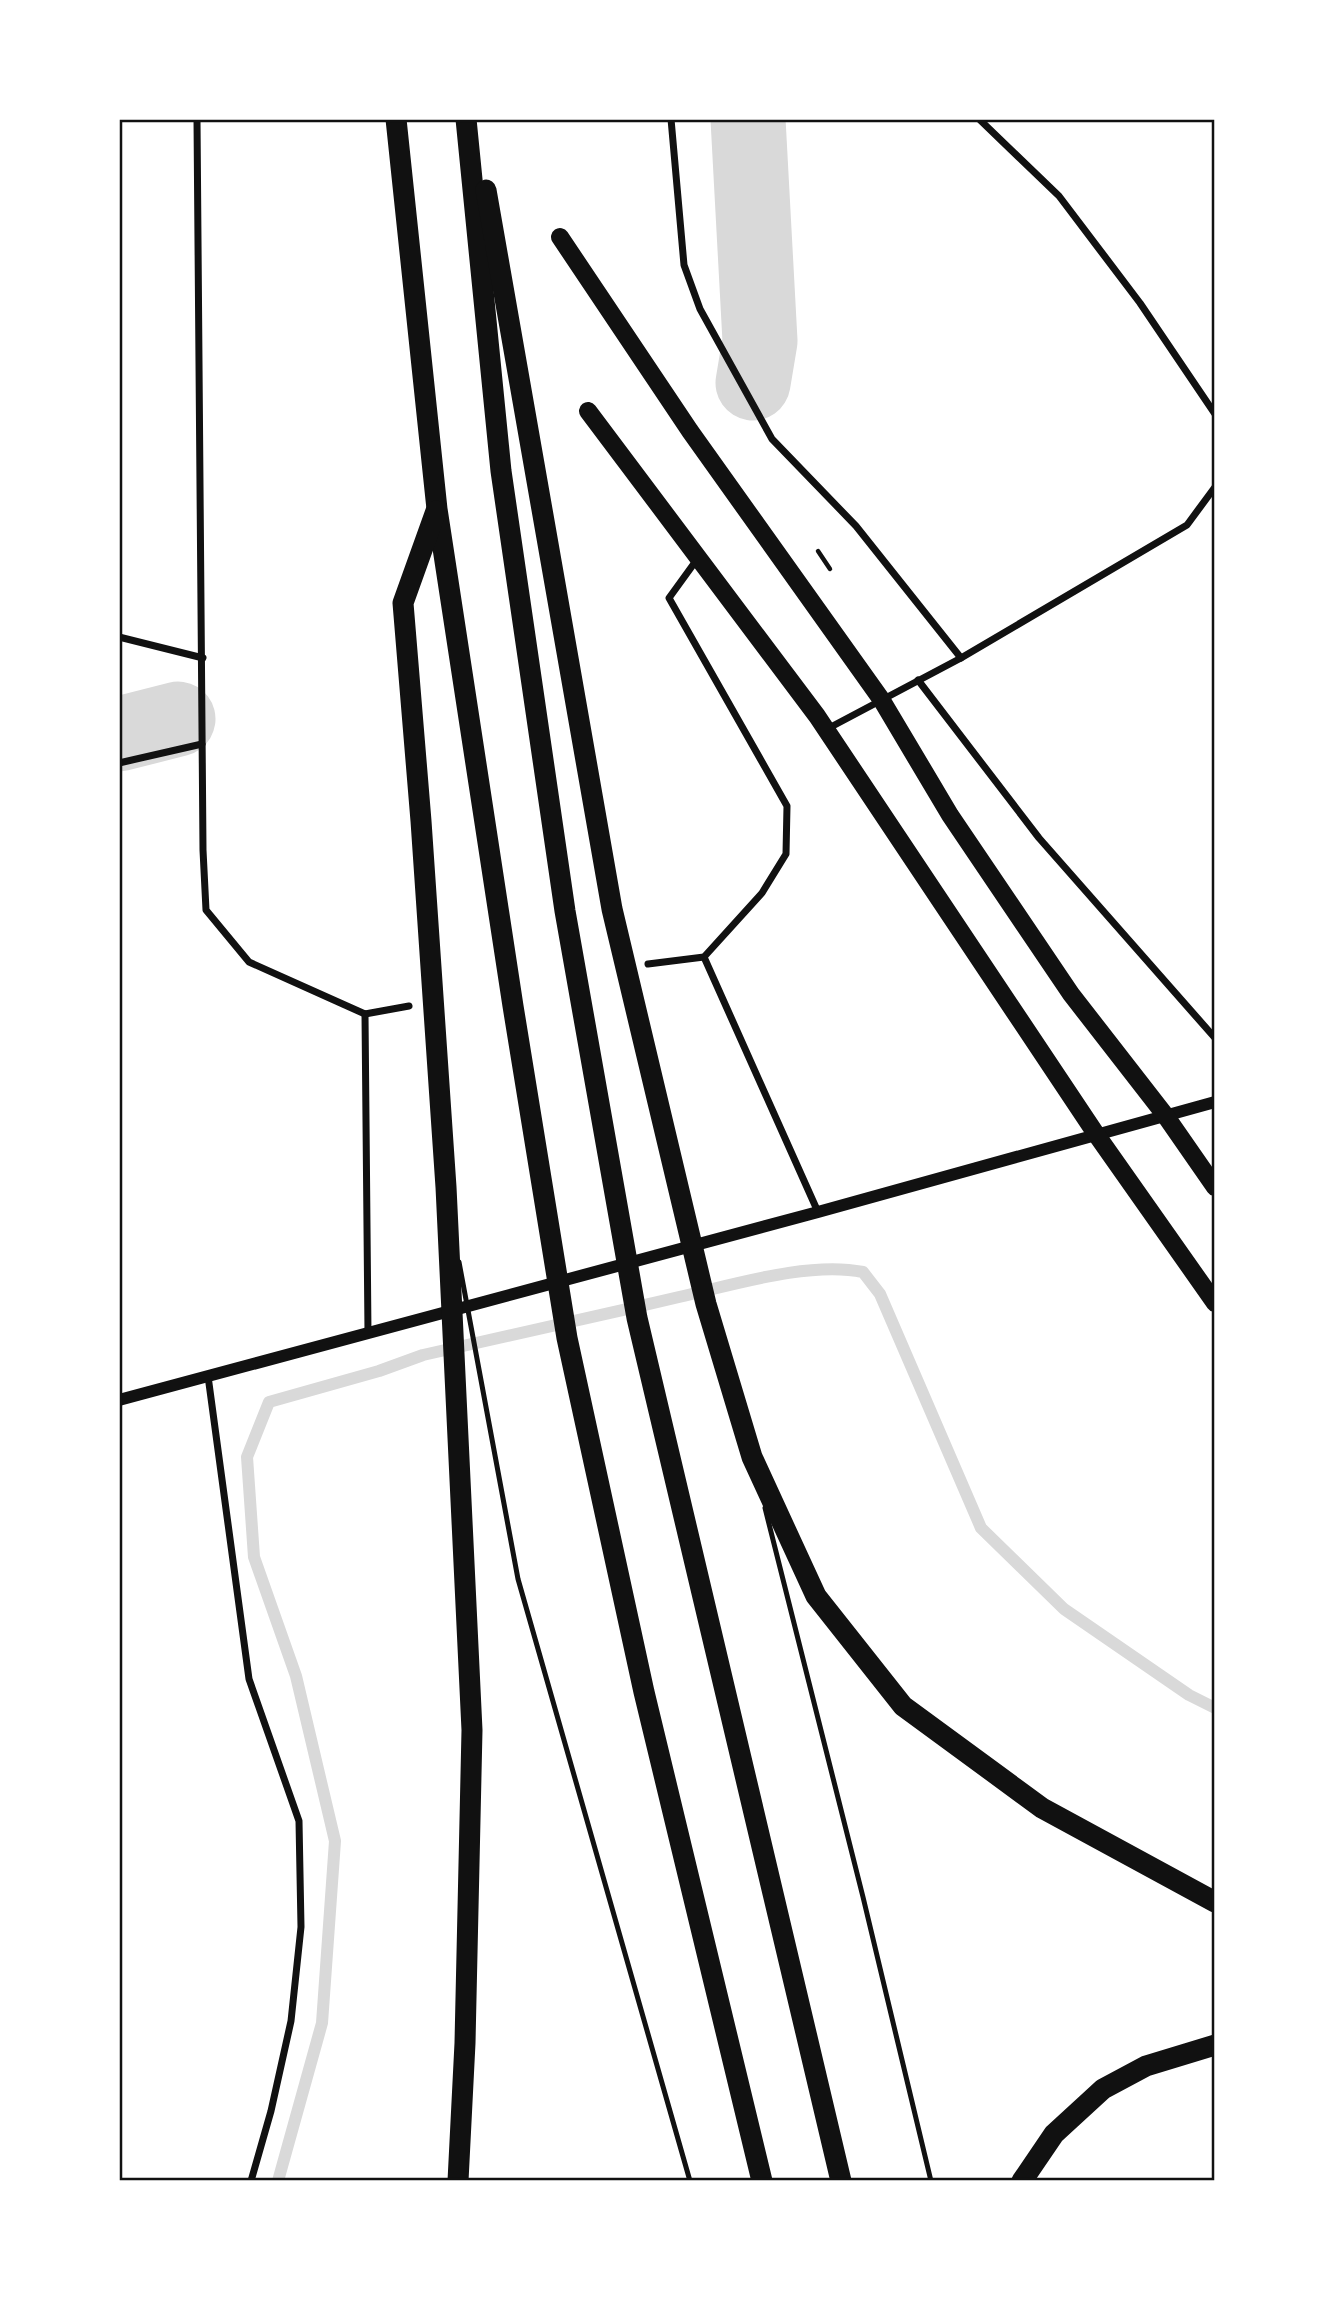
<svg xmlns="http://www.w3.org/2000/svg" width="1334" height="2300" font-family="Karla,sans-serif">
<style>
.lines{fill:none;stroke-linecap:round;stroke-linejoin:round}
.stream{stroke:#d9d9d9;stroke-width:12}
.river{stroke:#d9d9d9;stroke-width:75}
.path{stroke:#111;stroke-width:4.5}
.service{stroke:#111;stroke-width:5}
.minor{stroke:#111;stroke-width:7}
.tertiary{stroke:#111;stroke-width:12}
.primary{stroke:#111;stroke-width:18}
.motorway{stroke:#111;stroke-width:21}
.neatline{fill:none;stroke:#111;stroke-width:2.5}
</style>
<rect width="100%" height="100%" fill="#fff"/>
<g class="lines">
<path class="stream" d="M278 2181 322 2023 335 1841 296 1676 254 1557 247 1457 269 1402 379 1371 423 1355C509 1336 594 1317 679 1297 733 1285 809 1261 863 1272L880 1294 981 1528 1064 1609 1189 1695 1215 1708"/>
<g class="river">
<polyline points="748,119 760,341 753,383"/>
<polyline points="119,734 178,719"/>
</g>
<polyline class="path" points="818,551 830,569"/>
<g class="service">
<polyline points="459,1262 518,1579 690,2181"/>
<polyline points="765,1508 863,1897 931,2181"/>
</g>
<g class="minor">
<polyline points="197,119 203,850 206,910 249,962 365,1014 409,1006"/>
<polyline points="671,119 684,265 700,309 772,439 856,526 961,658"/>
<polyline points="979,119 1059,196 1140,303 1215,414"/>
<polyline points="119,637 203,658"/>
<polyline points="918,680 1039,838 1215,1038"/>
<polyline points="827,729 961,658 1187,525 1215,487"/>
<polyline points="119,763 202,744"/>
<polyline points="704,957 818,1212"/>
<polyline points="648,964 704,957 762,893 786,854 787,806 669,598 698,558"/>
<polyline points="365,1014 368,1333"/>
<polyline points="208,1376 249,1679 299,1821 301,1927 291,2021 271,2111 251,2181"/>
</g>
<polyline class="tertiary" points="119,1400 818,1212 1215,1102"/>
<g class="primary">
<polyline points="560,237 690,431 881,699 950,815 1071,994 1165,1115 1215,1187"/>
<polyline points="588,411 817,716 1096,1134 1215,1303"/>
</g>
<g class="motorway">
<polyline points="396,119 437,509 513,1006 567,1338 644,1692 762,2181"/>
<polyline points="466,119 501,471 565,911 637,1318 841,2181"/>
<polyline points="486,190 612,909 706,1304 752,1457 816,1596 903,1706 1042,1808 1215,1902"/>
<polyline points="436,511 403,603 421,821 446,1187 472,1730 465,2043 458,2181"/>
<polyline points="1022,2181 1054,2134 1103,2089 1146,2066 1215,2045"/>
</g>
</g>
<rect width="1334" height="2300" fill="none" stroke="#ffffff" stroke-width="242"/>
<rect x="121" y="121" width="1092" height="2058" class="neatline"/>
</svg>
